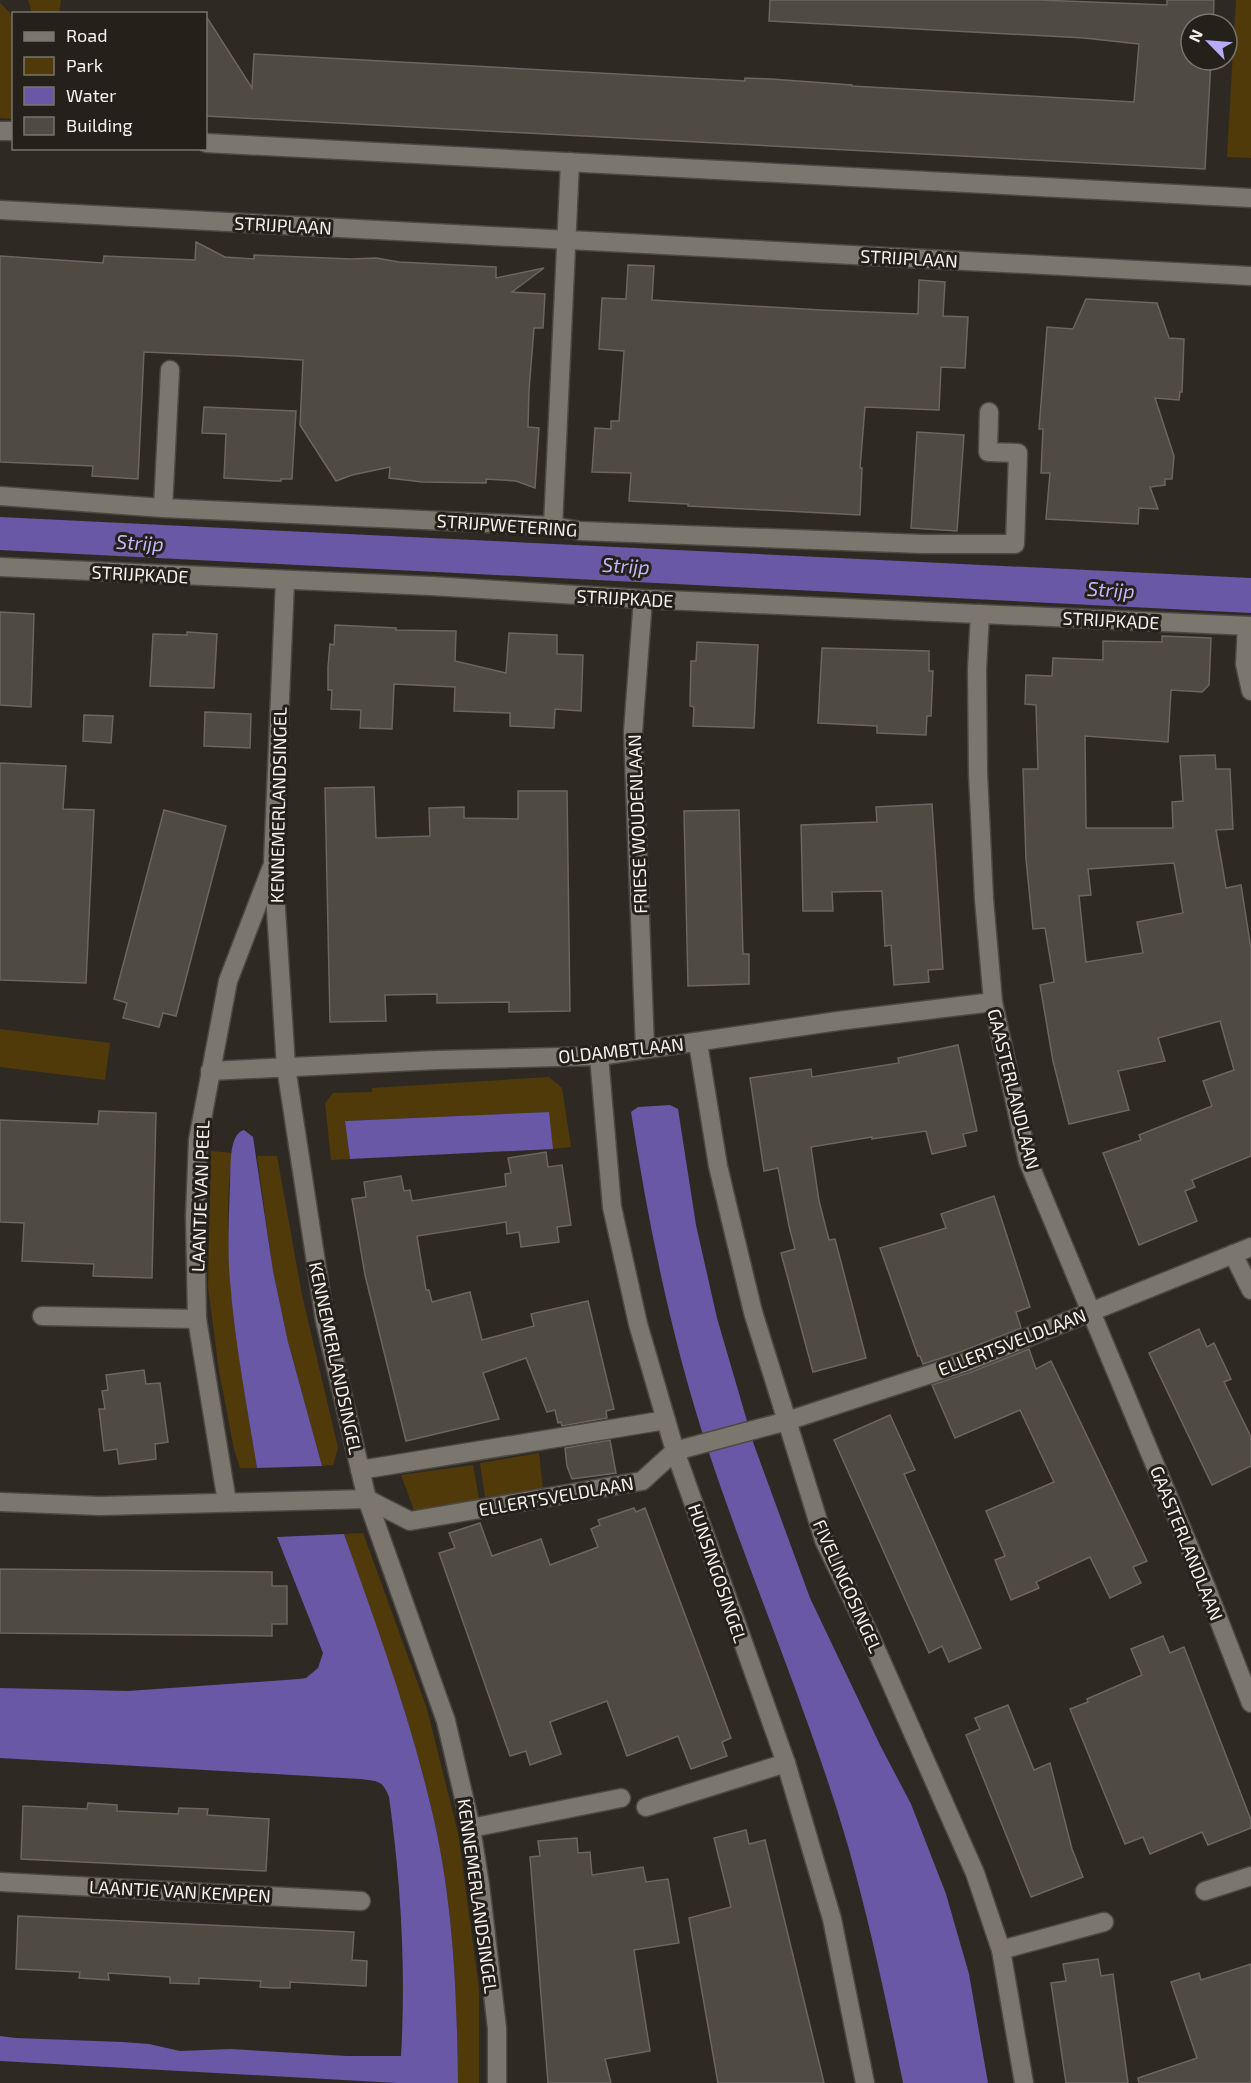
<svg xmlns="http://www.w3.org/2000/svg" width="1251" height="2083" font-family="'Exo 2',sans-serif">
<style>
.green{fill:#513a0a}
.water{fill:#6858a5}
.building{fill:#4f4a42;stroke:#6b665e;stroke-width:1.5;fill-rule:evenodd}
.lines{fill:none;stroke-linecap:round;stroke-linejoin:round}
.minor-casing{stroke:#4c4942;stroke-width:21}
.minor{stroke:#7c776e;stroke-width:18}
.labels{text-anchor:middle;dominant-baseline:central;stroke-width:6;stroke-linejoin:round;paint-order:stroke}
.street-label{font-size:18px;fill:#f5f2ed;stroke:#252019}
.water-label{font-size:20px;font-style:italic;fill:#bfb6f6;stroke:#252019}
</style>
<rect width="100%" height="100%" fill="#2e2a23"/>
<g class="green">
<polygon points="28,0 61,0 59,13 32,13"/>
<polygon points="1236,0 1251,0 1251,158 1227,157"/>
<polygon points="0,3 10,13 13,22 13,119 0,118"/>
<polygon points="0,1029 110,1043 105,1080 0,1067"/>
<polygon points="549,1077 562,1088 571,1147 553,1149 548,1112 345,1121 350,1159 331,1160 325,1103 333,1093 372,1092 372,1088"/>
<path d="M211 1151 232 1153C219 1259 240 1364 257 1468H240L234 1449 219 1371 208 1287Z"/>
<polygon points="257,1156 277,1156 302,1295 338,1448 333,1465 322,1466 288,1342 273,1271"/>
<polygon points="539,1453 543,1490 485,1497 480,1463"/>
<polygon points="473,1465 479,1499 414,1510 401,1475"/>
<path d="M363 1533 427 1709 458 1833 479 1989V2083H458C457 1991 453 1897 431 1807 409 1714 375 1624 344 1534Z"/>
</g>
<g class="water">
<polygon points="0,517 1251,578 1251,613 0,550"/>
<path d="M670 1105 678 1109 696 1225 717 1318 754 1445 810 1598 880 1745 911 1804 946 1894 969 1974 988 2083H903C887 2004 870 1924 848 1846 809 1712 753 1585 709 1453 672 1342 649 1227 631 1112L638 1107Z"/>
<polygon points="549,1112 553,1149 350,1159 345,1121"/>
<path d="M244 1130 253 1137 273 1271 288 1342 322 1466 257 1468C247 1406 235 1344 230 1281 227 1249 229 1216 230 1184 231 1170 228 1134 244 1130Z"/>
<path d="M344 1534C376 1624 409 1714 431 1807 453 1897 457 1991 458 2083H397L0 2061V2036L16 2038 122 2042 149 2044 180 2051 231 2049 347 2056H401C406 1968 401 1883 389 1797 383 1780 377 1781 360 1779L0 1758V1688L128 1691 299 1679 306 1678 318 1668 323 1653 277 1537Z"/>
</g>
<g class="building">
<polygon points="770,0 1040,0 1167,5 1167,0 1214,0 1213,24 1191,24 1191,60 1211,60 1205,169 206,116 206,16 252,88 254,54 745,81 745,78 771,79 852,85 852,86 1134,102 1139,44 1084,38 769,21"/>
<polygon points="196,242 225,257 254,259 254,255 351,259 376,258 399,262 496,267 496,278 544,268 512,292 545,294 543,328 534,328 529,390 528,427 539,428 535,488 516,481 486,479 486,483 422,482 389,478 390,467 352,475 336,481 300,425 303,360 236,356 144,352 138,479 92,476 93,466 0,462 0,256 103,263 104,256 195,260"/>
<polygon points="628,265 654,266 652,300 821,310 918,314 919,280 945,282 943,316 968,317 965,368 941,367 939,410 865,407 860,468 862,468 860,515 688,506 688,504 629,501 631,473 592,472 595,428 611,429 611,421 619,421 624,351 599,349 602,298 626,299"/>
<polygon points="1086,299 1157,303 1169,338 1184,339 1182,392 1180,392 1179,400 1155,398 1174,456 1172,479 1165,479 1165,485 1150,487 1158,509 1139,508 1138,524 1046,519 1050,473 1041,473 1043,429 1039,429 1047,327 1073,329"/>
<polygon points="204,407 296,411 292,479 281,479 281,481 276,481 224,478 226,434 202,433"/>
<polygon points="917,432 964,435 957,531 911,528"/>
<polygon points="0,612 34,614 31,707 0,705"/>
<polygon points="335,625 396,628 396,630 456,631 455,661 506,673 509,633 557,635 557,654 583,655 581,711 555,709 554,728 510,726 510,713 454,711 455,687 394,684 392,729 360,728 361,710 331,709 332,690 328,690 328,667 330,644 334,645"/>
<polygon points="187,632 217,634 214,688 150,686 153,634 187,635"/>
<path d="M1162 636 1211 638 1209 685 1202 692 1171 690 1168 742 1085 736 1086 828H1173L1172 802 1183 801 1180 756 1215 755 1216 769H1230L1233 829 1216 830 1226 888 1241 885 1251 949V1156L1192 1180 1195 1187 1185 1191 1197 1221 1139 1245 1103 1153 1141 1140 1139 1135 1212 1106 1203 1081 1234 1070 1220 1021 1158 1038 1165 1061 1118 1071 1129 1110 1069 1124 1053 1061 1040 985 1054 982 1045 928 1033 929 1026 859 1023 769H1038L1036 705 1025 704 1026 675 1052 676 1053 658 1103 660V641L1162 642ZM1174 863 1183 913 1137 922 1143 953 1086 962 1079 896 1091 895 1088 869Z"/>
<polygon points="697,642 758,645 754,728 693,726 694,707 690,706 691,661 696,661"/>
<polygon points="822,648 929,651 929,671 933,671 931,716 927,716 926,735 877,733 877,726 818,723"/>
<polygon points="205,712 251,714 250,748 204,746"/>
<polygon points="84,715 113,716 111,743 83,741"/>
<polygon points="0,763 66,766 63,809 94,810 86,983 0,980"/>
<polygon points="374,787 376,838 430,836 429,808 464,807 464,818 518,819 518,791 567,791 570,1011 509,1012 509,1002 437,1003 437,994 385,995 386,1021 330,1022 325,788"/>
<polygon points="932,804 943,969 928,970 929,982 894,985 891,945 885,946 882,891 832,892 833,911 803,911 801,825 877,822 876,807"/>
<polygon points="164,810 226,826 176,1016 163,1013 159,1027 123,1018 127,1003 114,999"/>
<polygon points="739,810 743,954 749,954 749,984 688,986 684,811"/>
<polygon points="958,1045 977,1131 963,1134 966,1146 932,1154 926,1131 872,1139 872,1137 811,1147 819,1201 829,1240 835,1239 866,1358 813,1372 781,1253 795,1249 789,1226 778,1168 764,1171 750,1078 811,1069 812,1077 855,1070 899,1063 898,1058"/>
<polygon points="99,1111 156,1113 152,1278 93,1276 94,1264 22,1261 24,1223 0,1222 0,1120 98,1124"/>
<polygon points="546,1152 548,1167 562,1165 571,1225 557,1227 559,1242 521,1247 519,1232 507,1234 506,1222 417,1236 426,1290 429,1290 432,1302 470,1292 482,1340 534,1326 531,1314 588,1301 614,1409 606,1411 607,1418 562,1426 561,1422 558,1423 555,1410 547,1412 526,1358 483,1373 499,1419 406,1441 365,1275 352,1199 366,1197 364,1182 401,1176 404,1191 410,1190 412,1201 506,1186 505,1174 511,1173 508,1158"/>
<polygon points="994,1196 1030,1307 1016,1312 1021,1328 963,1351 923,1364 920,1356 918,1356 880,1248 946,1228 941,1214"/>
<polygon points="1199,1329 1207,1347 1214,1343 1231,1379 1224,1382 1251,1437 1251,1466 1212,1485 1149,1353"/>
<polygon points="1029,1349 1036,1369 1051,1361 1147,1561 1133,1567 1141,1583 1110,1598 1090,1557 1036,1582 1039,1588 1011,1600 995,1560 1005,1556 986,1511 1054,1482 1020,1410 955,1438 932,1385 971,1372"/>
<polygon points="144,1370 146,1384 160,1383 168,1442 155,1444 156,1459 119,1464 117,1449 104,1451 99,1409 105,1409 102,1391 108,1390 106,1375"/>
<polygon points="890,1415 915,1470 904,1474 981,1648 949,1662 942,1646 929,1653 834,1440"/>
<polygon points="610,1440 616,1473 572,1479 567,1466 565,1448"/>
<polygon points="634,1508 636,1512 645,1508 693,1636 731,1738 722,1742 727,1756 691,1769 678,1736 627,1756 607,1701 550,1722 561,1754 530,1765 526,1751 510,1756 439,1553 455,1548 449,1533 480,1523 492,1556 541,1539 550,1565 598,1547 591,1529 600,1525 598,1520"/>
<polygon points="0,1569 272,1572 272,1586 287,1586 287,1624 272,1624 272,1636 0,1633"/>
<polygon points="1163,1636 1170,1653 1184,1647 1251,1820 1251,1828 1208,1845 1202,1832 1150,1854 1143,1837 1125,1844 1070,1709 1088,1702 1087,1699 1142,1675 1131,1649"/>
<polygon points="1008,1705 1034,1770 1050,1763 1072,1849 1083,1877 1031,1897 966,1735 980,1729 975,1718"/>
<polygon points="88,1803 117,1805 117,1811 178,1814 179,1808 208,1809 207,1815 269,1819 266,1871 21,1859 23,1806 87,1809"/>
<polygon points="746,1830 749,1844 765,1840 824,2083 718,2083 689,1918 731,1907 714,1838"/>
<polygon points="577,1838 578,1853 590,1852 592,1875 643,1867 646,1882 668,1879 679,1943 634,1950 650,2051 605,2059 611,2083 548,2083 530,1857 540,1856 538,1841"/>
<polygon points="18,1916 354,1932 352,1960 367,1961 366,1986 290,1982 290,1988 274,1988 260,1987 261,1981 199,1978 199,1984 170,1983 170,1977 108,1973 109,1980 79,1978 80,1972 16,1969"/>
<polygon points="1098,1959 1101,1976 1113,1974 1128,2083 1066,2083 1051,1983 1066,1981 1063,1964"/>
<polygon points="1251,1964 1251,2083 1139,2083 1138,2078 1197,2058 1171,1982 1199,1973 1201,1980"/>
</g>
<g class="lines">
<defs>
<g id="minor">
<polyline points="0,131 14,131"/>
<polyline points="206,143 1251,198"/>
<polyline points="0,210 1251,276"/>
<polyline points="0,496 163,508 553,526 581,531 923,544 1015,544 1018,453 988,452 989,412"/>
<polyline points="163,508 170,370"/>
<polyline points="553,526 570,162"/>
<polyline points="0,567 431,586 643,599 1251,626"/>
<polyline points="285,581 273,862 286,1067 325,1321 367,1499 446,1721 471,1828 480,1885 497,2028 497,2083"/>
<polyline points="643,599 633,732 645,1049"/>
<polyline points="980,614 977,669 978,773 984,899 993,1002 1028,1161 1206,1587 1251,1703"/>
<polyline points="1247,626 1245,664 1251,691"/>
<polyline points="698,1043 718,1166 732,1225 753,1312 787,1421 824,1540 871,1638 975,1873 1001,1950 1024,2083"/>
<polyline points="599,1056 612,1207 638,1324 675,1451 786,1763 832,1919 865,2083"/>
<polyline points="210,1071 437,1060 599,1056 838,1021 993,1002"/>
<polyline points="1233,1254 1251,1290"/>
<polyline points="42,1316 197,1319"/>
<polyline points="360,1470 666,1420"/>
<polyline points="0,1502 100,1506 367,1499 410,1521 642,1481 675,1451 787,1421 967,1362 1251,1247"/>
<polyline points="227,1502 197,1319 195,1216 198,1140 228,981 271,869"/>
<polyline points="646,1807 786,1763"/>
<polyline points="471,1828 621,1798"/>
<polyline points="0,1882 361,1901"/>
<polyline points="1205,1891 1251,1876"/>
<polyline points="1001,1950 1104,1922"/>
</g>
</defs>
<use href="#minor" class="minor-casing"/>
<use href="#minor" class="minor"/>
</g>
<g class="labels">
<g class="street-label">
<text transform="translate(283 225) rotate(3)">STRIJPLAAN</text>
<text transform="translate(909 258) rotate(3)">STRIJPLAAN</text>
<text transform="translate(507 525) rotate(4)">STRIJPWETERING</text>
<text transform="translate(140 574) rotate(3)">STRIJPKADE</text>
<text transform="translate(625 598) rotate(3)">STRIJPKADE</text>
<text transform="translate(1111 620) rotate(3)">STRIJPKADE</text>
<text transform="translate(278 805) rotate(-89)">KENNEMERLANDSINGEL</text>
<text transform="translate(637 824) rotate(-92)">FRIESE WOUDENLAAN</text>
<text transform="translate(621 1050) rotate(-6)">OLDAMBTLAAN</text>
<text transform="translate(1014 1089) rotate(76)">GAASTERLANDLAAN</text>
<text transform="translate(200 1196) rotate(-88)">LAANTJE VAN PEEL</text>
<text transform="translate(1012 1342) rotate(-21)">ELLERTSVELDLAAN</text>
<text transform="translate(336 1358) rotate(78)">KENNEMERLANDSINGEL</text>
<text transform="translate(556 1496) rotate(-10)">ELLERTSVELDLAAN</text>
<text transform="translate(1187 1543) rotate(68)">GAASTERLANDLAAN</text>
<text transform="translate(718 1573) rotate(71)">HUNSINGOSINGEL</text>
<text transform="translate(848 1586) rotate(66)">FIVELINGOSINGEL</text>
<text transform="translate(180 1891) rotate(3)">LAANTJE VAN KEMPEN</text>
<text transform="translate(478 1896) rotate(82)">KENNEMERLANDSINGEL</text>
</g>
<g class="water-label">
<text transform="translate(140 542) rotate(3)">Strijp</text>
<text transform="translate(626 565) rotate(3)">Strijp</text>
<text transform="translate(1111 589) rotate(3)">Strijp</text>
</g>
</g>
<rect x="12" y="12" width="195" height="138" fill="#252019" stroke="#78746e" stroke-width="1.5"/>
<rect x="24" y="32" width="30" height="9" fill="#7c776e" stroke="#78746e" stroke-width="1.5"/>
<text x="66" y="42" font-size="18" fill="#f5f2ed">Road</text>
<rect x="24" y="57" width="30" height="18" fill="#513a0a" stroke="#78746e" stroke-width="1.5"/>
<text x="66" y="72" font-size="18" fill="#f5f2ed">Park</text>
<rect x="24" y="87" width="30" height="18" fill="#6858a5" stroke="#78746e" stroke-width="1.5"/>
<text x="66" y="102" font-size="18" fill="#f5f2ed">Water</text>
<rect x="24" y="117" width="30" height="18" fill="#4f4a42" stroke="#78746e" stroke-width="1.5"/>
<text x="66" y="132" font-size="18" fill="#f5f2ed">Building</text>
<g transform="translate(1209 42) rotate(295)"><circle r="28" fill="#252019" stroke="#78746e" stroke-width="1.5"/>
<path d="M0-4.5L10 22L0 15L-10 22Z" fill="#b7abf8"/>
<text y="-9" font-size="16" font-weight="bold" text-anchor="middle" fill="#f5f2ed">N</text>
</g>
</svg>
